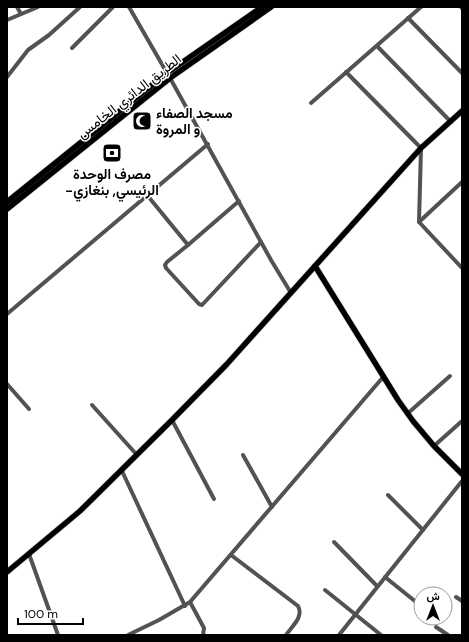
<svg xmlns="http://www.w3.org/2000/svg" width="469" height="642" font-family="'DM Sans',Vazirmatn,sans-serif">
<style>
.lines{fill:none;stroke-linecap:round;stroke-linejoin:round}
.major-casing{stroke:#dbdbdb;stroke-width:7}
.minor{stroke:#525252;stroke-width:4}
.major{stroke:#000;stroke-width:5.5}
.labels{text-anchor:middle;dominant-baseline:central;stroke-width:3;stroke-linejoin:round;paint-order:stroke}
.street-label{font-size:14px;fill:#000;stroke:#fff}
.poi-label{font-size:14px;font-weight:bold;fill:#000;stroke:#fff;text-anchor:start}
</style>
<rect width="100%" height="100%" fill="#fff"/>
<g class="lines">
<defs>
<g id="major">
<polyline points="7,202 167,73 262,7"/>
<polyline points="7,209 170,78 271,7"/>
<polyline points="315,266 398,400 413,421 434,446 462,474"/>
<polyline points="7,572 80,511 172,420 227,364 421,148 462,111"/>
</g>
</defs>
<use href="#major" class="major-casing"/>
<g class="minor">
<polyline points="17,7 21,14"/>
<polyline points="129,7 167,73"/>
<polyline points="461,7 462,8"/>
<polyline points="408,18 462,73"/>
<polyline points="7,20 38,7"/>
<polyline points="377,46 451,122"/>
<polyline points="72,48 113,7"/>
<polyline points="346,72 421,148 419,222 462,268"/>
<polyline points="7,77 28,50 49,35 80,7"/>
<polyline points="170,78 271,260 291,293"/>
<polyline points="311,103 421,7"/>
<polyline points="147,195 188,245 239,201"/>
<polyline points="419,222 462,182"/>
<polyline points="188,245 167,262 165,265 166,268 199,304 202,305 261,242"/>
<polyline points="7,314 208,144"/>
<polyline points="7,384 29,409"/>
<polyline points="92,405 137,455"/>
<polyline points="407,414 450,376"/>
<polyline points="172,420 214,499"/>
<polyline points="434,446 462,421"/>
<polyline points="243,455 272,507"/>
<polyline points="122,471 185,606"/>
<polyline points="388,495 423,530"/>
<polyline points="334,542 377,586"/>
<polyline points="29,554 58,635"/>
<path d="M231 555 298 606C304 617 292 626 286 635"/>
<polyline points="385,577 421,606"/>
<polyline points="325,590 381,635"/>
<polyline points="456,597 462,601"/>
<polyline points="190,602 204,628 203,635"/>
<polyline points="436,627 448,635"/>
<polyline points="128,635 159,620 190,602 384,376"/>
<polyline points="339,635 462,481"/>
</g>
<use href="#major" class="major"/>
</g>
<defs>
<symbol id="mosque-square" viewBox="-11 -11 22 22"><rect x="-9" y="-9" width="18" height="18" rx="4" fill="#000" stroke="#fff"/><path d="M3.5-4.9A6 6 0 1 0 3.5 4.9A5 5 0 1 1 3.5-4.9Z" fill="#fff"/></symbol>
<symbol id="bank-square" viewBox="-11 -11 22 22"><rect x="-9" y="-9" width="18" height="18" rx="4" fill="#000" stroke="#fff"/><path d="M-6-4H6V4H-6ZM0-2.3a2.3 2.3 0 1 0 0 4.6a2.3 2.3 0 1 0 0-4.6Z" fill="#fff"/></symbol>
</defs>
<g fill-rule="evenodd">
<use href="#mosque-square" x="131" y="110" width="22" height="22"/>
<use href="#bank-square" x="101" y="142" width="22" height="22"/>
</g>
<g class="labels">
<g class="street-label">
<text transform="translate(129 96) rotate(-38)">الطريق الدائري الخامس</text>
</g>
<g class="poi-label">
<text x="156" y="113">مسجد الصفاء<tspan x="156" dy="16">و المروة</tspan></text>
<text x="112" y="174" text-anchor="middle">مصرف الوحدة<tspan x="112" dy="16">-الرئيسي, بنغازي</tspan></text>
</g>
</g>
<rect width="469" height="642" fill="none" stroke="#000000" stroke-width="16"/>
<g transform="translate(433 606)"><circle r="19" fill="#ffffff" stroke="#999999"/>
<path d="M0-3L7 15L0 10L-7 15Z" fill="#000000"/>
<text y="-6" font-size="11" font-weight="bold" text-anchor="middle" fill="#000000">ش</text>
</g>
<path d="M18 618v6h65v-6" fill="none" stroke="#000000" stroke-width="2"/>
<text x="24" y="618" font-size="12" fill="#000000" stroke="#ffffff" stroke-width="3" paint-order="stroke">100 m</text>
</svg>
